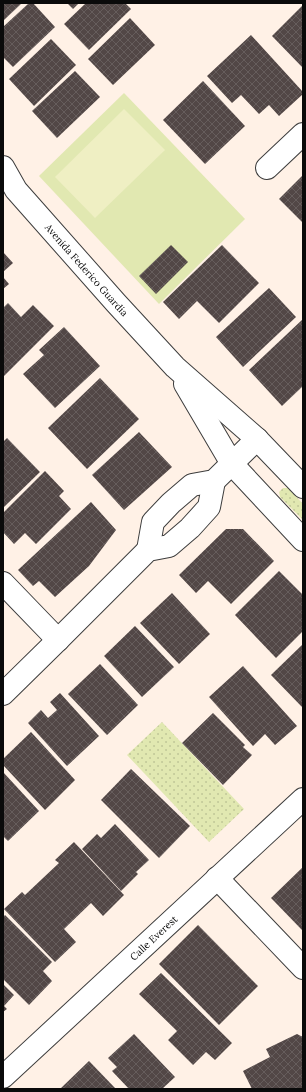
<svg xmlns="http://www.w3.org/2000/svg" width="306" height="1092" font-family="Lora,serif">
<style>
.grass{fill:url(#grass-dots)}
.park{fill:#e1e8b1}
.pitch{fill:#efefc3}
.building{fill:url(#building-cross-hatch)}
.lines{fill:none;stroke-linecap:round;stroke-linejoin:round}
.minor-casing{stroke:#3d3d3d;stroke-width:24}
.minor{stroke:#fff;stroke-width:22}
.labels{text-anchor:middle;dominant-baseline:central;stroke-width:4;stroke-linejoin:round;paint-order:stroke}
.street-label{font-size:10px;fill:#0a0a0a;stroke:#fff}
</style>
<defs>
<pattern id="grass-dots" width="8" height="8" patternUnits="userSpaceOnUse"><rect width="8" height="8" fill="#e1e8b1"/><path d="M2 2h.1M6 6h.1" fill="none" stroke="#c0c697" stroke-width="1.8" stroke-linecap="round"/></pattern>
<pattern id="building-cross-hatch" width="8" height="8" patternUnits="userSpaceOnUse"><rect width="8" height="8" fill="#524746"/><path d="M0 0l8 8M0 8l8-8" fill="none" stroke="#665d5c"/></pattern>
</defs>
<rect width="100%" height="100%" fill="#fff1e6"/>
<g class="grass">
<polygon points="283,488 288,488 303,504 303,520 280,497 279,492"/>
<polygon points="162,722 244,809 209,842 127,755"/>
</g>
<polygon class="park" points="124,93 245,219 159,304 39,176"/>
<polygon class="pitch" points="124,109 165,150 95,218 55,177"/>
<g class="building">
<polygon points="3,3 22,3 3,21"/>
<polygon points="29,3 33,3 55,27 13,67 3,57 3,27"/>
<polygon points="67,3 79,3 73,9"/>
<polygon points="86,3 125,3 131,9 89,50 64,24"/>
<polygon points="303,5 303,68 272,36"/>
<polygon points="130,18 155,45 113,85 88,59"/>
<polygon points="251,35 303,92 303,94 279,116 269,105 259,114 241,95 232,103 207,76"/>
<polygon points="51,39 76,65 34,106 9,79"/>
<polygon points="75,71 100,97 57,138 32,111"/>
<polygon points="203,81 245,126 205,164 163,120"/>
<polygon points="303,175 303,223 279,199"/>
<polygon points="171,245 188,262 156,294 139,276"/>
<polygon points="222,245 259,283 219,323 197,301 179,319 163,302"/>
<polygon points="3,252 13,263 3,272"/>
<polygon points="3,277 9,284 3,289"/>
<polygon points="269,288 296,317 243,367 216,337"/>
<polygon points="8,303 21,317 33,305 54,326 3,377 3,308"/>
<polygon points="303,319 303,386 282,406 249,370"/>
<polygon points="64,327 100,366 55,408 23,374 44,355 39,350"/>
<polygon points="100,378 139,419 87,469 48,428"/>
<polygon points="139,432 172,467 124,510 92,475"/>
<polygon points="7,438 40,472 3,508 3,442"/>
<polygon points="45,471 64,491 59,496 71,509 36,544 25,533 14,544 3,532 3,513"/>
<polygon points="91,502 116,530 89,566 55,597 39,581 33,586 18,570"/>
<polygon points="226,529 243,529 274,561 231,604 208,581 196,593 179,575"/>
<polygon points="279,571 303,595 303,631 276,658 235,615"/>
<polygon points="172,593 210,634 179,664 140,623"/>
<polygon points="135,626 174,667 142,697 104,656"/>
<polygon points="303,644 303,708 271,675"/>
<polygon points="100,664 138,705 107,735 68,694"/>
<polygon points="243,666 297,726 275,745 265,734 253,746 209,697"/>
<polygon points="60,693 99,736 67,766 28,723 41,710 48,718 57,710 50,702"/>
<polygon points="213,713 245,745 243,747 252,755 223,785 182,743"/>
<polygon points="31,732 75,780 45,810 3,765 3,759"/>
<polygon points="131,769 190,826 159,858 101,800"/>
<polygon points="3,772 39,811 8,841 3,836"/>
<polygon points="115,824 149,860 136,872 138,874 121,891 82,849 97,834 101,838"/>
<polygon points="74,842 124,895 103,916 91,903 64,929 76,942 55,962 4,909 22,892 25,895 59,863 55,860"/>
<polygon points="303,867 303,931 271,898"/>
<polygon points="5,915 52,962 43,971 52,981 29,1005 3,979 3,917"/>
<polygon points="198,925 258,986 219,1025 159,964"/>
<polygon points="161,973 232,1043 215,1060 206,1052 193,1065 168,1040 177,1031 139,994"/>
<polygon points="3,984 14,995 4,1006 7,1009 3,1012"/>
<polygon points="134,1034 175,1077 162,1089 129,1089 112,1071 117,1067 108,1058"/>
<polygon points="297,1034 303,1037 303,1089 252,1089 243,1071 270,1057 266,1049"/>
<polygon points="89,1061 116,1089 60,1089"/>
</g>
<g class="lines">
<defs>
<g id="minor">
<path id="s1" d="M3 167 16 190 116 303 175 367 257 439 303 487"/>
<polyline points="267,168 303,134"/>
<polyline points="185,384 232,464 303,540"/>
<polyline points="148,550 153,522 171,503 192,485 214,481 257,439"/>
<polyline points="3,583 58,640"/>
<polyline points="3,694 58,640 148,550 169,546 190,528 209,507 214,481"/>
<polyline points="217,878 303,968"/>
<path id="s2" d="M3 1077 303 799"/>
</g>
</defs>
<use href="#minor" class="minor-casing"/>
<use href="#minor" class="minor"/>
</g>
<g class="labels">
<g class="street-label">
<text stroke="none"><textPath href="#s1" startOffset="133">Avenida Federico Guardia</textPath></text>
<text stroke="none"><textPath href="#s2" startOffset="205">Calle Everest</textPath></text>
</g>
</g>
<rect width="306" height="1092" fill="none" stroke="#0a0a0a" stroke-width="8"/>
</svg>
